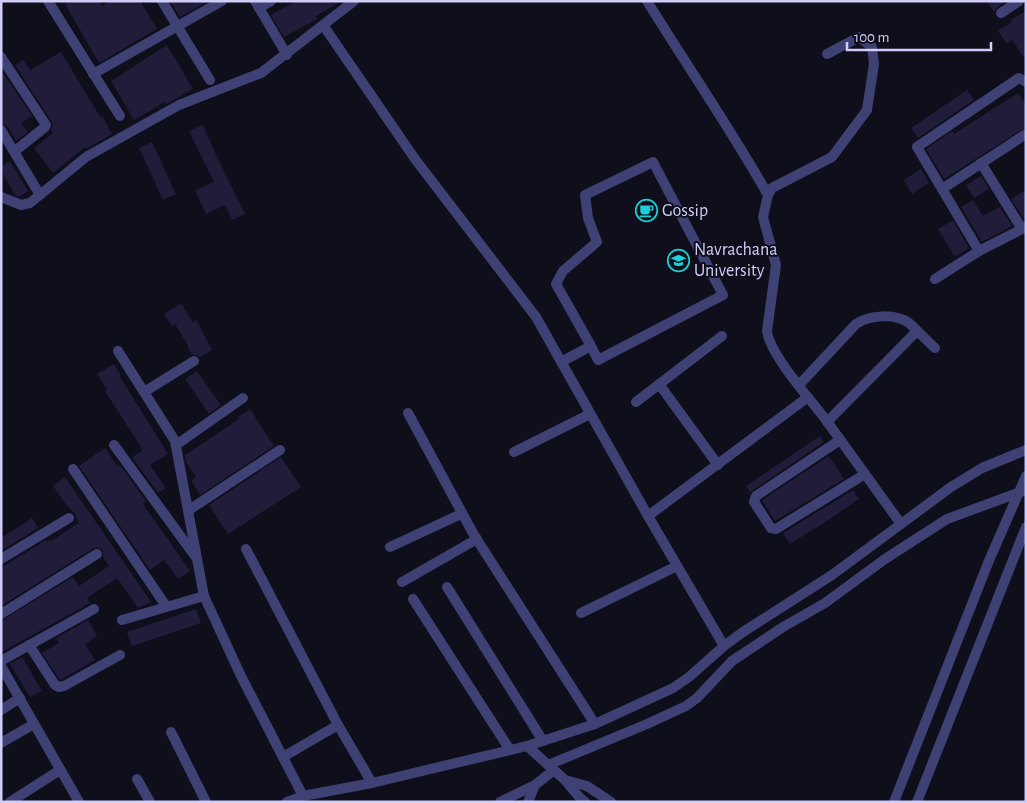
<svg xmlns="http://www.w3.org/2000/svg" width="1027" height="803" font-family="'Alegreya Sans',sans-serif">
<style>
.building{fill:#201c3a}
.lines{fill:none;stroke-linecap:round;stroke-linejoin:round}
.minor{stroke:#3f4074;stroke-width:10}
.labels{text-anchor:middle;dominant-baseline:central;stroke-width:4;stroke-linejoin:round;paint-order:stroke}
.poi-label{font-size:18px;fill:#d0cef8;stroke:#0f0e1b;text-anchor:start}
</style>
<rect width="100%" height="100%" fill="#0f0e1b"/>
<g class="building">
<polygon points="70,1 99,1 102,6 110,1 140,1 157,29 99,63 65,4"/>
<polygon points="170,1 208,1 180,17"/>
<polygon points="296,1 341,1 316,16 317,19 284,37 271,15"/>
<polygon points="987,1 1006,1 997,8 994,12"/>
<polygon points="1026,11 1026,60 1012,40 1007,44 998,31 1012,22 1011,20"/>
<polygon points="167,45 193,89 167,104 165,102 134,120 111,81"/>
<polygon points="61,52 100,117 102,116 112,134 86,149 85,147 53,173 34,148 53,133 51,130 53,125 52,122 15,65 23,60 30,70"/>
<polygon points="3,73 32,116 21,123 28,132 16,141 7,126 1,123 1,75"/>
<polygon points="967,90 974,100 918,138 911,128"/>
<polygon points="1018,93 1026,105 1026,127 944,179 926,149 952,131 954,134"/>
<polygon points="203,125 217,157 245,214 232,220 225,205 206,214 195,190 214,182 189,131"/>
<polygon points="152,142 176,194 163,200 139,148"/>
<polygon points="10,161 28,191 19,197 16,196 1,171 1,167"/>
<polygon points="921,169 929,183 912,194 904,180"/>
<polygon points="981,176 989,189 974,198 966,185"/>
<polygon points="1026,190 1026,220 1025,220 1011,199"/>
<polygon points="973,200 983,216 1000,207 1012,226 982,242 961,207"/>
<polygon points="953,220 969,248 955,257 938,229"/>
<polygon points="181,303 193,322 196,320 212,350 200,357 197,355 192,355 188,348 189,347 175,324 172,326 164,314"/>
<polygon points="114,364 121,376 120,377 168,454 150,465 166,488 158,493 132,457 143,450 105,391 107,390 97,374"/>
<polygon points="197,371 221,405 209,414 185,379"/>
<polygon points="250,409 274,446 200,495 191,480 196,477 186,462 185,455 239,419 238,417"/>
<polygon points="820,436 824,442 750,492 746,486"/>
<polygon points="105,448 118,467 120,465 146,501 143,504 190,571 178,579 164,560 150,570 79,466"/>
<polygon points="829,456 844,479 775,521 762,500"/>
<polygon points="281,457 301,487 228,534 209,505"/>
<polygon points="65,477 151,602 138,608 117,578 87,598 90,603 2,652 1,621 73,577 79,586 109,566 103,557 103,550 97,547 94,548 1,606 1,568 46,540 47,542 50,540 51,541 79,523 75,514 65,503 53,486"/>
<polygon points="853,490 859,499 815,529 815,528 790,544 783,533"/>
<polygon points="32,518 38,528 1,551 1,538"/>
<polygon points="196,609 201,623 132,646 127,632"/>
<polygon points="88,620 97,636 85,644 95,660 60,680 42,653 59,643 56,638"/>
<polygon points="22,657 42,691 30,697 10,664"/>
</g>
<g class="lines">
<g class="minor">
<polyline points="48,1 120,116"/>
<polyline points="162,1 210,80"/>
<polyline points="255,1 287,55"/>
<path d="M647 1C687 66 731 129 768 195"/>
<polyline points="259,8 271,1"/>
<polyline points="1001,13 1019,1"/>
<polyline points="323,25 415,159 536,317 648,516 724,646"/>
<path d="M827 54 859 37 872 47 874 64 867 110 832 157 772 188 768 195 763 217 776 265 767 331C770 355 810 399 826 420 851 455 876 489 901 524"/>
<polyline points="1,57 46,125 45,127 15,151"/>
<polyline points="93,74 222,1"/>
<polyline points="1,130 40,195"/>
<polyline points="981,163 1022,229"/>
<polyline points="942,189 1026,134"/>
<polyline points="1,197 21,205 30,203 86,157 179,105 261,73 354,1"/>
<polyline points="979,251 917,147 1019,78 1026,82"/>
<polyline points="935,279 979,251 1026,227"/>
<polyline points="118,351 175,441 204,596 241,676 303,796"/>
<polyline points="561,362 591,346 556,284 563,271 597,242 588,218 585,195 653,162 723,295 598,360 591,346"/>
<polyline points="659,384 718,465"/>
<path d="M799 385 856 324C869 315 895 313 909 323 918 331 926 340 935 348"/>
<polyline points="144,392 194,361"/>
<polyline points="636,402 722,336"/>
<polyline points="408,413 474,535 595,724"/>
<polyline points="827,422 917,331"/>
<polyline points="840,440 756,496 754,502 771,528 776,529 865,474"/>
<polyline points="114,445 195,556"/>
<polyline points="176,445 243,398"/>
<polyline points="514,452 590,414"/>
<polyline points="73,469 166,606"/>
<polyline points="189,510 280,450"/>
<polyline points="648,516 808,397"/>
<polyline points="390,547 461,514"/>
<polyline points="246,549 338,725 372,783"/>
<polyline points="1,559 69,518"/>
<polyline points="402,582 477,539"/>
<polyline points="447,587 543,741"/>
<polyline points="413,599 510,750"/>
<polyline points="581,613 677,566"/>
<polyline points="1,614 97,554"/>
<polyline points="122,620 204,596"/>
<polyline points="29,645 55,685 59,687 64,686 120,655"/>
<polyline points="1,661 94,609"/>
<polyline points="1,666 79,802"/>
<polyline points="1,710 20,698"/>
<polyline points="171,732 206,802"/>
<polyline points="1,743 34,724"/>
<polyline points="527,746 565,780 580,798 585,802"/>
<polyline points="283,757 338,725"/>
<polyline points="548,765 647,724 686,706 697,698 732,661 783,627 825,603 885,559 947,519 1026,490"/>
<polyline points="137,779 150,802"/>
<polyline points="565,780 587,786 611,802"/>
<polyline points="10,802 60,770"/>
<polyline points="287,802 303,796 372,783 527,746 595,724 673,688 689,677 724,646 743,632 832,575 951,487 982,468 1026,450"/>
<polyline points="500,802 535,785 554,770"/>
<polyline points="528,802 535,785"/>
<polyline points="894,802 988,563 1026,476"/>
<polyline points="917,802 1026,527"/>
</g>
</g>
<defs>
<symbol id="cafe-ring" viewBox="-11 -11 22 22"><circle r="9.5" fill="#0f0e1b" stroke="#1dd0d6" stroke-width="1.5"/><path d="M-5.5-4.5H6V0H3Q3 3.5 0 3.5H-2.5Q-5.5 3.5-5.5 0ZM3-3.2v2h1.7v-2ZM-6 4.5H4V6H-6Z" fill="#1dd0d6"/></symbol>
<symbol id="university-ring" viewBox="-11 -11 22 22"><circle r="9.5" fill="#0f0e1b" stroke="#1dd0d6" stroke-width="1.5"/><path d="M0-5L7-2L0 1L-7-2ZM-4 1L0 2.5L4 1V4Q0 6-4 4Z" fill="#1dd0d6"/></symbol>
</defs>
<g fill-rule="evenodd">
<use href="#cafe-ring" x="634" y="198" width="25" height="25"/>
<use href="#university-ring" x="666" y="248" width="25" height="25"/>
</g>
<g class="labels">
<g class="poi-label">
<text x="662" y="211">Gossip</text>
<text x="694" y="250">Navrachana<tspan x="694" dy="21">University</tspan></text>
</g>
</g>
<rect width="1027" height="803" fill="none" stroke="#d0cef8" stroke-width="5"/>
<path d="M847 42v8h144v-8" fill="none" stroke="#d0cef8" stroke-width="2.5"/>
<text x="854" y="42" font-size="15" fill="#d0cef8" stroke="#0f0e1b" stroke-width="4" paint-order="stroke">100 m</text>
</svg>
